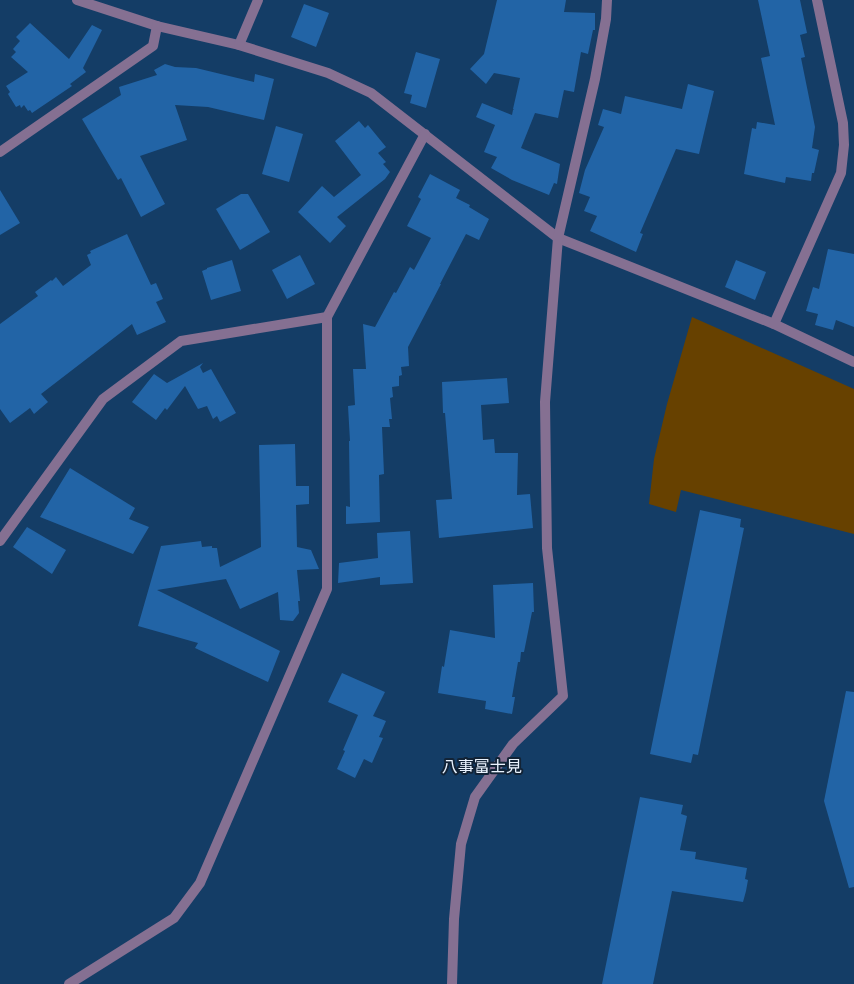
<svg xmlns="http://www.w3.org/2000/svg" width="854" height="984" font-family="'PT Sans Narrow','Noto Sans JP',sans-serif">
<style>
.green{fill:#674100}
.building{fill:#2264a6}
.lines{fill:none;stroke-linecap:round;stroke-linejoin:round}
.minor{stroke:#857092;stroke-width:10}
.labels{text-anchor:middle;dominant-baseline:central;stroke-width:4;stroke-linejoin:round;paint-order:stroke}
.quarter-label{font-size:16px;fill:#eaf3fe;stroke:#122336}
</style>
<rect width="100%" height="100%" fill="#143d66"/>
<polygon class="green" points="692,317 854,389 854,534 681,490 676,512 649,504 654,459 667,404"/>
<g class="building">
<polygon points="497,0 566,0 564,12 595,13 595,30 593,30 588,54 581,52 574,92 564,90 558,118 535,113 521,148 560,164 557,184 554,183 549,195 512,180 491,168 497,157 484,152 495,125 476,117 482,103 512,115 513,110 514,110 513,109 520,78 494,73 486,84 470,69 484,54"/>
<polygon points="758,0 800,0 807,33 800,35 805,57 801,58 815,127 812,148 819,150 814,173 812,173 811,181 786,177 785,183 744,174 752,128 756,129 757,122 775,125 761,58 770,56"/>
<polygon points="304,4 329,13 316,47 291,37"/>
<polygon points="30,23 69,59 92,25 102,30 83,68 86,72 70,84 72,86 32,113 30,110 28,111 24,105 21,108 20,105 16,107 8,94 10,92 6,86 28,72 11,57 16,52 13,49 20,41 16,37"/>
<polygon points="416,52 440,59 426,108 410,103 412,95 404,93"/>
<polygon points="165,64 175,67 196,68 254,82 255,74 274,79 264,120 208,107 175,105 187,140 140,156 165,204 141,217 121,178 118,180 82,119 121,95 119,87 157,75 154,70"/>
<polygon points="688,84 714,91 699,154 676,149 640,233 643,234 636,252 590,231 597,216 584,211 590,197 579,193 585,170 604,127 598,125 603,109 621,114 625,96 682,109"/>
<polygon points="359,121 365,128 368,125 386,147 378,153 386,162 383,164 390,172 385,179 337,217 346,226 330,243 298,212 322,186 334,197 361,175 335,141"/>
<polygon points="276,126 303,134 289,182 262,174"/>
<polygon points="430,174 460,190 456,198 470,205 469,207 489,219 479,240 466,234 440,284 441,284 408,347 409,366 401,367 402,375 399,376 399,386 392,387 393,397 390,398 392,419 389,419 390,427 382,427 384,474 379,475 380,522 346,524 346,506 350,507 349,441 350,441 348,406 355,405 353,369 366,369 363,324 375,327 394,292 396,293 410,267 414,270 431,238 407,226 421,199 418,197"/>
<polygon points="0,190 20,223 0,235"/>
<polygon points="241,194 248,194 270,232 240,250 216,209"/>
<polygon points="127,234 151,285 156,283 163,299 156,302 166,322 137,335 132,324 41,394 48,402 34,414 30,408 10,423 0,409 0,324 38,296 35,292 51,280 52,281 56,277 63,286 91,265 87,255 91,253 90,251"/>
<polygon points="828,249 854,254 854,327 836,320 833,330 815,325 818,314 806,311 813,287 819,289"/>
<polygon points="300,255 315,284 287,299 272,270"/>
<polygon points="232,260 241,291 211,300 202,271 207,269 207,268"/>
<polygon points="736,260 766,272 755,300 725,287"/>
<polygon points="203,363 200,367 203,373 211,369 236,413 220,422 217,416 213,419 207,406 198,409 185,386 167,410 165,408 156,420 132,402 154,374 167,383"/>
<polygon points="507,378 509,403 481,405 483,440 494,439 495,453 518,453 517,495 530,494 533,528 439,538 436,500 452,499 445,413 443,413 442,382"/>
<polygon points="295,444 296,486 309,486 309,504 296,505 297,547 311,550 319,569 297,570 300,601 298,601 299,613 293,621 280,620 278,592 240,609 226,579 157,590 280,651 268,682 195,648 198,643 138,626 161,546 201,541 202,547 212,546 212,548 217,548 220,567 261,547 259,445"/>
<polygon points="70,468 135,508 129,519 149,527 133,554 40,517"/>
<polygon points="700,510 741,519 740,527 744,528 698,755 693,754 691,763 650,754"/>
<polygon points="27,527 66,550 52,574 13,547"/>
<polygon points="410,531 413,583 380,585 380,577 338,583 339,563 378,558 377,533"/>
<polygon points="533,583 534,612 532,612 524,652 521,652 520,662 518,662 512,697 515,697 512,714 485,709 486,701 438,693 442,666 444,667 450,630 495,638 493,585"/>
<polygon points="342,673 385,692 373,716 386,721 379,737 383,738 372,763 364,759 355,778 337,769 345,751 343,750 358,715 328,702"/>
<polygon points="846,691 854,692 854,887 849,888 824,801"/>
<polygon points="640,797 683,805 681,814 687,816 680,850 696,852 695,859 747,868 745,879 748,880 746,891 743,902 672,891 653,984 602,984"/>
</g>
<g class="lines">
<g class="minor">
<polyline points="77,0 157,26 239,45 328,73 371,93 558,238 774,324 854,362"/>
<polyline points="239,45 258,0"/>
<polyline points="0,152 153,46 157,26"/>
<polyline points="774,324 841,173 844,145 843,123 817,0"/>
<polyline points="0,541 103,399 181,341 327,317"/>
<polyline points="69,984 174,918 200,883 327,589 327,317 425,134"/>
<polyline points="452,984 454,919 461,844 475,797 513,744 563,696 547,548 545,402 558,238 595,79 606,19 607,0"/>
</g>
</g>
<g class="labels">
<g class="quarter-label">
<text x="482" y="766">八事富士見</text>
</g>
</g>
</svg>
